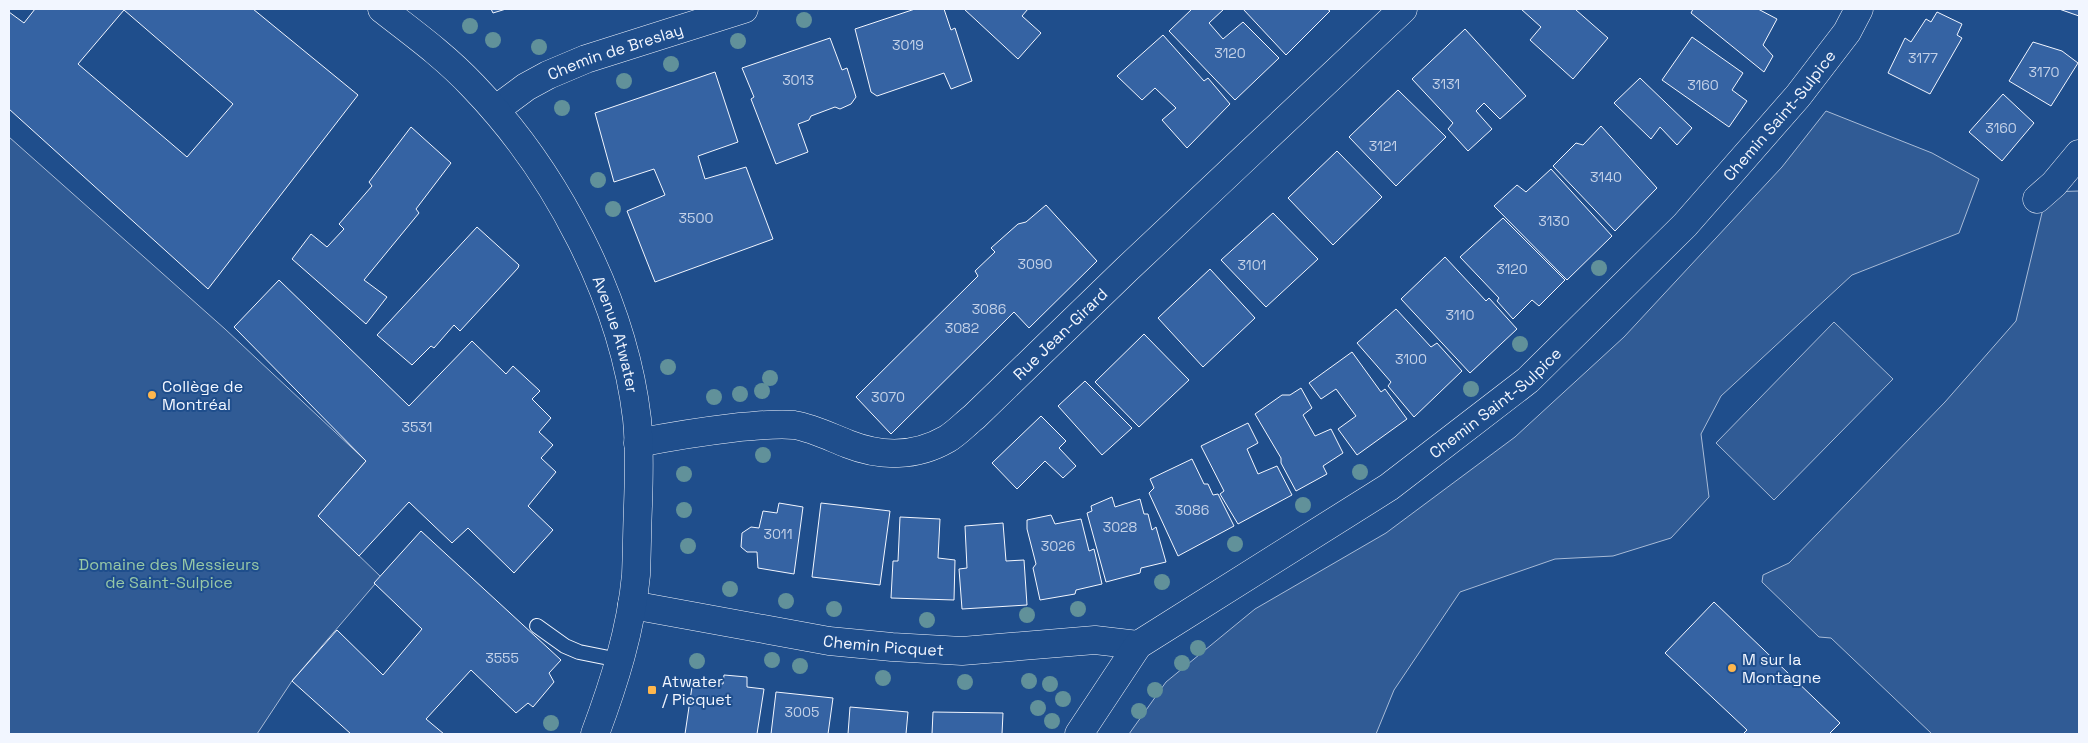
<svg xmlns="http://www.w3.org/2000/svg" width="2088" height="743" font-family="'Space Grotesk',sans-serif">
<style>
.built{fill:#305b95;stroke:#a8bbd7}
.building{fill:#3563a3;stroke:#f2f6ff;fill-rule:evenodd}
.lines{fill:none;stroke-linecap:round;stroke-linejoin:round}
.service-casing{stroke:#f2f6ff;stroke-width:16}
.minor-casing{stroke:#f2f6ff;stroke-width:29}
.secondary-casing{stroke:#f2f6ff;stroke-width:29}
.service{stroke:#1f4e8c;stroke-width:14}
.minor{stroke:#1f4e8c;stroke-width:28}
.secondary{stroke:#1f4e8c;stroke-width:28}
.tree{fill:#61919a}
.poi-dot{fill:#ffb74d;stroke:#1f4e8c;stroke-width:2}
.labels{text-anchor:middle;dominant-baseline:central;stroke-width:4;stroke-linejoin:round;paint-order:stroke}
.number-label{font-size:14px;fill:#c3d1e8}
.street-label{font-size:16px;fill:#f2f6ff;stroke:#1f4e8c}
.poi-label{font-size:16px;fill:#f2f6ff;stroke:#1f4e8c;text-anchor:start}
.park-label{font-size:16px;fill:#97c8a6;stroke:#1f4e8c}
</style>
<rect width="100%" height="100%" fill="#1f4e8c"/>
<g class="built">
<polygon points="1826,111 1932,153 1979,179 1959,233 1852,275 1721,396 1701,434 1709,497 1671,538 1613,556 1555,559 1460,592 1394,690 1376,734 1129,734 1166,682 1255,609 1386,533 1515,437 1624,337 1782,167"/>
<polygon points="9,137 225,329 366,461 318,516 381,577 292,681 257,734 9,734"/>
<polygon points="2079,191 2079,734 1932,734 1831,638 1819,637 1762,582 1763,575 1789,563 1945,402 2016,321 2047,192"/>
<polygon points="1834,322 1893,379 1774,500 1716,443"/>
</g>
<g class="building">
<path d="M35 9H253L358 95 208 289 9 109V12L24 23ZM124 10 233 104 187 157 78 64Z"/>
<polygon points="491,9 506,9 493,13"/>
<polygon points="915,9 944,9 951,30 955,28 972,81 951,89 944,73 877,96 871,92 855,29"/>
<polygon points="964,9 1028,9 1022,16 1041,33 1018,59"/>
<polygon points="1192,9 1224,9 1209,23 1223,39 1243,22 1279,58 1235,100 1169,31"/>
<polygon points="1243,9 1327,9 1330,11 1286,55"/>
<polygon points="1521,9 1577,9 1576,10 1608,38 1573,79 1530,40 1541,27"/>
<polygon points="1693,9 1758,9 1777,19 1763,45 1773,56 1764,72 1691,13"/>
<polygon points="2059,9 2079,9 2079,16"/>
<polygon points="1937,12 1962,24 1957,35 1962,38 1930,94 1888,73 1905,38 1911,42 1926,19 1931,22"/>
<polygon points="1465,29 1526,96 1500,119 1484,103 1476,111 1492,129 1468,151 1448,129 1453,123 1412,79"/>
<polygon points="1163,35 1204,81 1208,78 1230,104 1187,148 1162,120 1176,108 1155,88 1142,100 1117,76"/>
<polygon points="1692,37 1743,73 1732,90 1747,101 1729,127 1662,80"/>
<polygon points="830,38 842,70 847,68 856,97 851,104 840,109 835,107 811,116 809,120 798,124 808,152 776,164 751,99 754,97 742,68"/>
<polygon points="2033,42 2062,51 2078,63 2051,106 2009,81"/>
<polygon points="715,72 738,142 698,156 705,179 746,167 773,239 655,282 627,211 665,195 654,169 614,182 595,113"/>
<polygon points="1640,78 1692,128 1677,145 1660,127 1651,139 1614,103"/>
<polygon points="1398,90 1446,137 1396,186 1349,137"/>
<polygon points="2003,94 2034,123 2002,161 1969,132"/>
<polygon points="1601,126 1657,188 1615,231 1553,166 1576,143 1583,145"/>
<polygon points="411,127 451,163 416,209 419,213 364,280 387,297 366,324 292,259 311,234 327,247 344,229 339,224 372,186 369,182"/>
<polygon points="1337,151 1382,197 1333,245 1288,198"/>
<polygon points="1551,169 1612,236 1567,280 1494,206 1517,185 1526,192"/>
<polygon points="1046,205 1097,261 1029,328 1014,312 891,434 856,397 978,276 975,271 995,252 991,248 1018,224 1026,222"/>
<polygon points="1273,213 1318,259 1266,307 1221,260"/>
<polygon points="1503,218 1565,280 1539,306 1532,300 1513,319 1497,301 1499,298 1460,257"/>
<polygon points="477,227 519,265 518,268 460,331 454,325 434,348 431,346 412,365 377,335"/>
<polygon points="1445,257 1486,301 1489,298 1517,329 1470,373 1401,299"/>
<polygon points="1210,269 1255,318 1203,367 1158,318"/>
<polygon points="279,280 409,406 472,341 506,374 513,366 540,391 532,399 551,418 539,432 553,445 541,458 556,472 528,506 553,530 514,573 468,528 452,543 409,502 359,556 318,516 366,461 234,327"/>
<polygon points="1396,309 1431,347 1437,343 1462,371 1414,417 1388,386 1391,382 1357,343"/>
<polygon points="1144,334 1189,380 1139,427 1095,382"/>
<polygon points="1352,352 1381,392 1385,389 1407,419 1357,455 1338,429 1356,416 1336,389 1321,399 1309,383"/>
<polygon points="1085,381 1132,428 1102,455 1058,406"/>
<polygon points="1301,388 1312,408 1303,415 1315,436 1331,429 1343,453 1323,466 1327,474 1296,491 1281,463 1281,458 1255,414 1282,395 1290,395"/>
<polygon points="1041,416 1066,441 1059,448 1076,466 1063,478 1045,461 1017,489 992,463"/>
<polygon points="1248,423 1258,443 1247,449 1258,474 1277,466 1292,495 1238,524 1220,494 1224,491 1201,446"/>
<polygon points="1192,459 1204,484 1208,484 1213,495 1218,494 1234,526 1178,556 1149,493 1154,488 1150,479"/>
<polygon points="1112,497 1115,507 1140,499 1144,514 1148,514 1152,530 1156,527 1166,562 1141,568 1140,573 1106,582 1087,513 1092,511 1091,506"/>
<polygon points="779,503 803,507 794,574 758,568 757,552 747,552 741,547 742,533 751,527 759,528 763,511 777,513"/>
<polygon points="821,503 890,511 880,585 812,577"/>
<polygon points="1051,515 1055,524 1081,519 1089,551 1094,549 1102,584 1076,590 1075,594 1040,600 1033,568 1036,564 1027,529 1027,520"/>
<polygon points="900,517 940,519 938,558 955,560 954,600 891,598 893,561 898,561"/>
<polygon points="1003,523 1006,561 1024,560 1027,605 962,609 959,569 967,568 965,526"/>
<polygon points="421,531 561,660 549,673 554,682 533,707 528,703 516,713 471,670 426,719 444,734 351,734 292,681 337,630 383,675 422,629 374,583"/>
<polygon points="1714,602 1840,723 1829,734 1743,734 1747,730 1665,653"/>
<polygon points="724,675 747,677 747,687 764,689 757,734 685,734 693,680 723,684"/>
<polygon points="776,692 833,698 828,734 771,734"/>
<polygon points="850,707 908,712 906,734 848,734"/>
<polygon points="933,712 1003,713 1002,734 932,734"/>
</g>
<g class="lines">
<defs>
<polyline id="service" points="537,626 565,646 579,652 619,660"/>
<g id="minor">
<path id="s1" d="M495 110 526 87 548 75 586 59 744 9"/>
<polyline points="2037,199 2054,184 2079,154"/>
<path id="s2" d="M638 443C672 436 706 431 740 427 758 426 776 423 794 425 813 428 830 437 848 444 881 457 916 457 947 439 957 433 965 424 974 417L1127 269 1403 9"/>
<path id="s3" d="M632 605 829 641 892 647 962 651 1095 640 1138 645"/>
<path id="s4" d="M1079 734 1138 645 1389 487 1528 380 1685 225 1798 96 1847 32 1859 9"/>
</g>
<g id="secondary">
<path id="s5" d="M382 9C413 33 446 57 473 86 556 172 623 299 637 419 640 448 639 477 638 506 637 529 637 552 636 575 631 630 614 683 595 734"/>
</g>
</defs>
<use href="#service" class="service-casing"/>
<use href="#minor" class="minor-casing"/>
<use href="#secondary" class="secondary-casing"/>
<use href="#service" class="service"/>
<use href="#minor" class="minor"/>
<use href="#secondary" class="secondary"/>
</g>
<g class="tree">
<circle cx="804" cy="20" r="8"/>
<circle cx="470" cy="26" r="8"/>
<circle cx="493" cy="40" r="8"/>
<circle cx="738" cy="41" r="8"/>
<circle cx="539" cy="47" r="8"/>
<circle cx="671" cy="64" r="8"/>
<circle cx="624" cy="81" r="8"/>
<circle cx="562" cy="108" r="8"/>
<circle cx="598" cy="180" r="8"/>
<circle cx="613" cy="209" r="8"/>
<circle cx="1599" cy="268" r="8"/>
<circle cx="1520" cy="344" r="8"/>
<circle cx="668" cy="367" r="8"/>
<circle cx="770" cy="378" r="8"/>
<circle cx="1471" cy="389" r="8"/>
<circle cx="762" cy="391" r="8"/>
<circle cx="740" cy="394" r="8"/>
<circle cx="714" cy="397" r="8"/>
<circle cx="763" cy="455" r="8"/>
<circle cx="1360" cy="472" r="8"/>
<circle cx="684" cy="474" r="8"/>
<circle cx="1303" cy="505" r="8"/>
<circle cx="684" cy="510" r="8"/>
<circle cx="1235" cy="544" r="8"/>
<circle cx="688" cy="546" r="8"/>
<circle cx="1162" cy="582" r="8"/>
<circle cx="730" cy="589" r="8"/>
<circle cx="786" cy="601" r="8"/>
<circle cx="834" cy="609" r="8"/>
<circle cx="1078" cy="609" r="8"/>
<circle cx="1027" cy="615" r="8"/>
<circle cx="927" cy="620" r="8"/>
<circle cx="1198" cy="648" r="8"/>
<circle cx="772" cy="660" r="8"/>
<circle cx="697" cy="661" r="8"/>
<circle cx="1182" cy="663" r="8"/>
<circle cx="800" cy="666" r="8"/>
<circle cx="883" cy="678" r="8"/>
<circle cx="1029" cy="681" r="8"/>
<circle cx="965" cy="682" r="8"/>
<circle cx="1050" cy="684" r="8"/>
<circle cx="1155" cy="690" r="8"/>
<circle cx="1063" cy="699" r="8"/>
<circle cx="1038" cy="708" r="8"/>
<circle cx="1139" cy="711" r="8"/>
<circle cx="1052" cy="721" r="8"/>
<circle cx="551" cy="723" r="8"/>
</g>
<g class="poi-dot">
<circle cx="152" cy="395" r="5"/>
<circle cx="1732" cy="668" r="5"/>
<rect x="647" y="685" width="10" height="10" rx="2.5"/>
</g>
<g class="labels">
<g class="number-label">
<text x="908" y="45">3019</text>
<text x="1230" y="53">3120</text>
<text x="1923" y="58">3177</text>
<text x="2044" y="72">3170</text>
<text x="798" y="80">3013</text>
<text x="1446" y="84">3131</text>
<text x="1703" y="85">3160</text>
<text x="2001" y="128">3160</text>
<text x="1383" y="146">3121</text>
<text x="1606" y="177">3140</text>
<text x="696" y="218">3500</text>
<text x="1554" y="221">3130</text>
<text x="1035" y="264">3090</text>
<text x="1252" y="265">3101</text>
<text x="1512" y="269">3120</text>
<text x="989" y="309">3086</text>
<text x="1460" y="315">3110</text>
<text x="962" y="328">3082</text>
<text x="1411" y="359">3100</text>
<text x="888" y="397">3070</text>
<text x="417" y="427">3531</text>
<text x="1192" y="510">3086</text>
<text x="1120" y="527">3028</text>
<text x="778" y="534">3011</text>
<text x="1058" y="546">3026</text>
<text x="502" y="658">3555</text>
<text x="802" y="712">3005</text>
</g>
<g class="street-label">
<text stroke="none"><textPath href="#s1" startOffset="135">Chemin de Breslay</textPath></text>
<text stroke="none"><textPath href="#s4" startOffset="944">Chemin Saint-Sulpice</textPath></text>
<text stroke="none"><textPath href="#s5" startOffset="409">Avenue Atwater</textPath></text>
<text stroke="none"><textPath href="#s2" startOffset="472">Rue Jean-Girard</textPath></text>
<text stroke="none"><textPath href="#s4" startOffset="539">Chemin Saint-Sulpice</textPath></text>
<text stroke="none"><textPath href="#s3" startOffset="255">Chemin Picquet</textPath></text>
</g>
<g class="poi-label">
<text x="162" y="386">Collège de<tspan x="162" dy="18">Montréal</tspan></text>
<text x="1742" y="659">M sur la<tspan x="1742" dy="18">Montagne</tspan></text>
<text x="662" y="681">Atwater<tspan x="662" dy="18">/ Picquet</tspan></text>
</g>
<g class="park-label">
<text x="169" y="564">Domaine des Messieurs<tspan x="169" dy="18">de Saint-Sulpice</tspan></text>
</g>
</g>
<rect width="2088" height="743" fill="none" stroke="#f2f6ff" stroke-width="20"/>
</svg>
